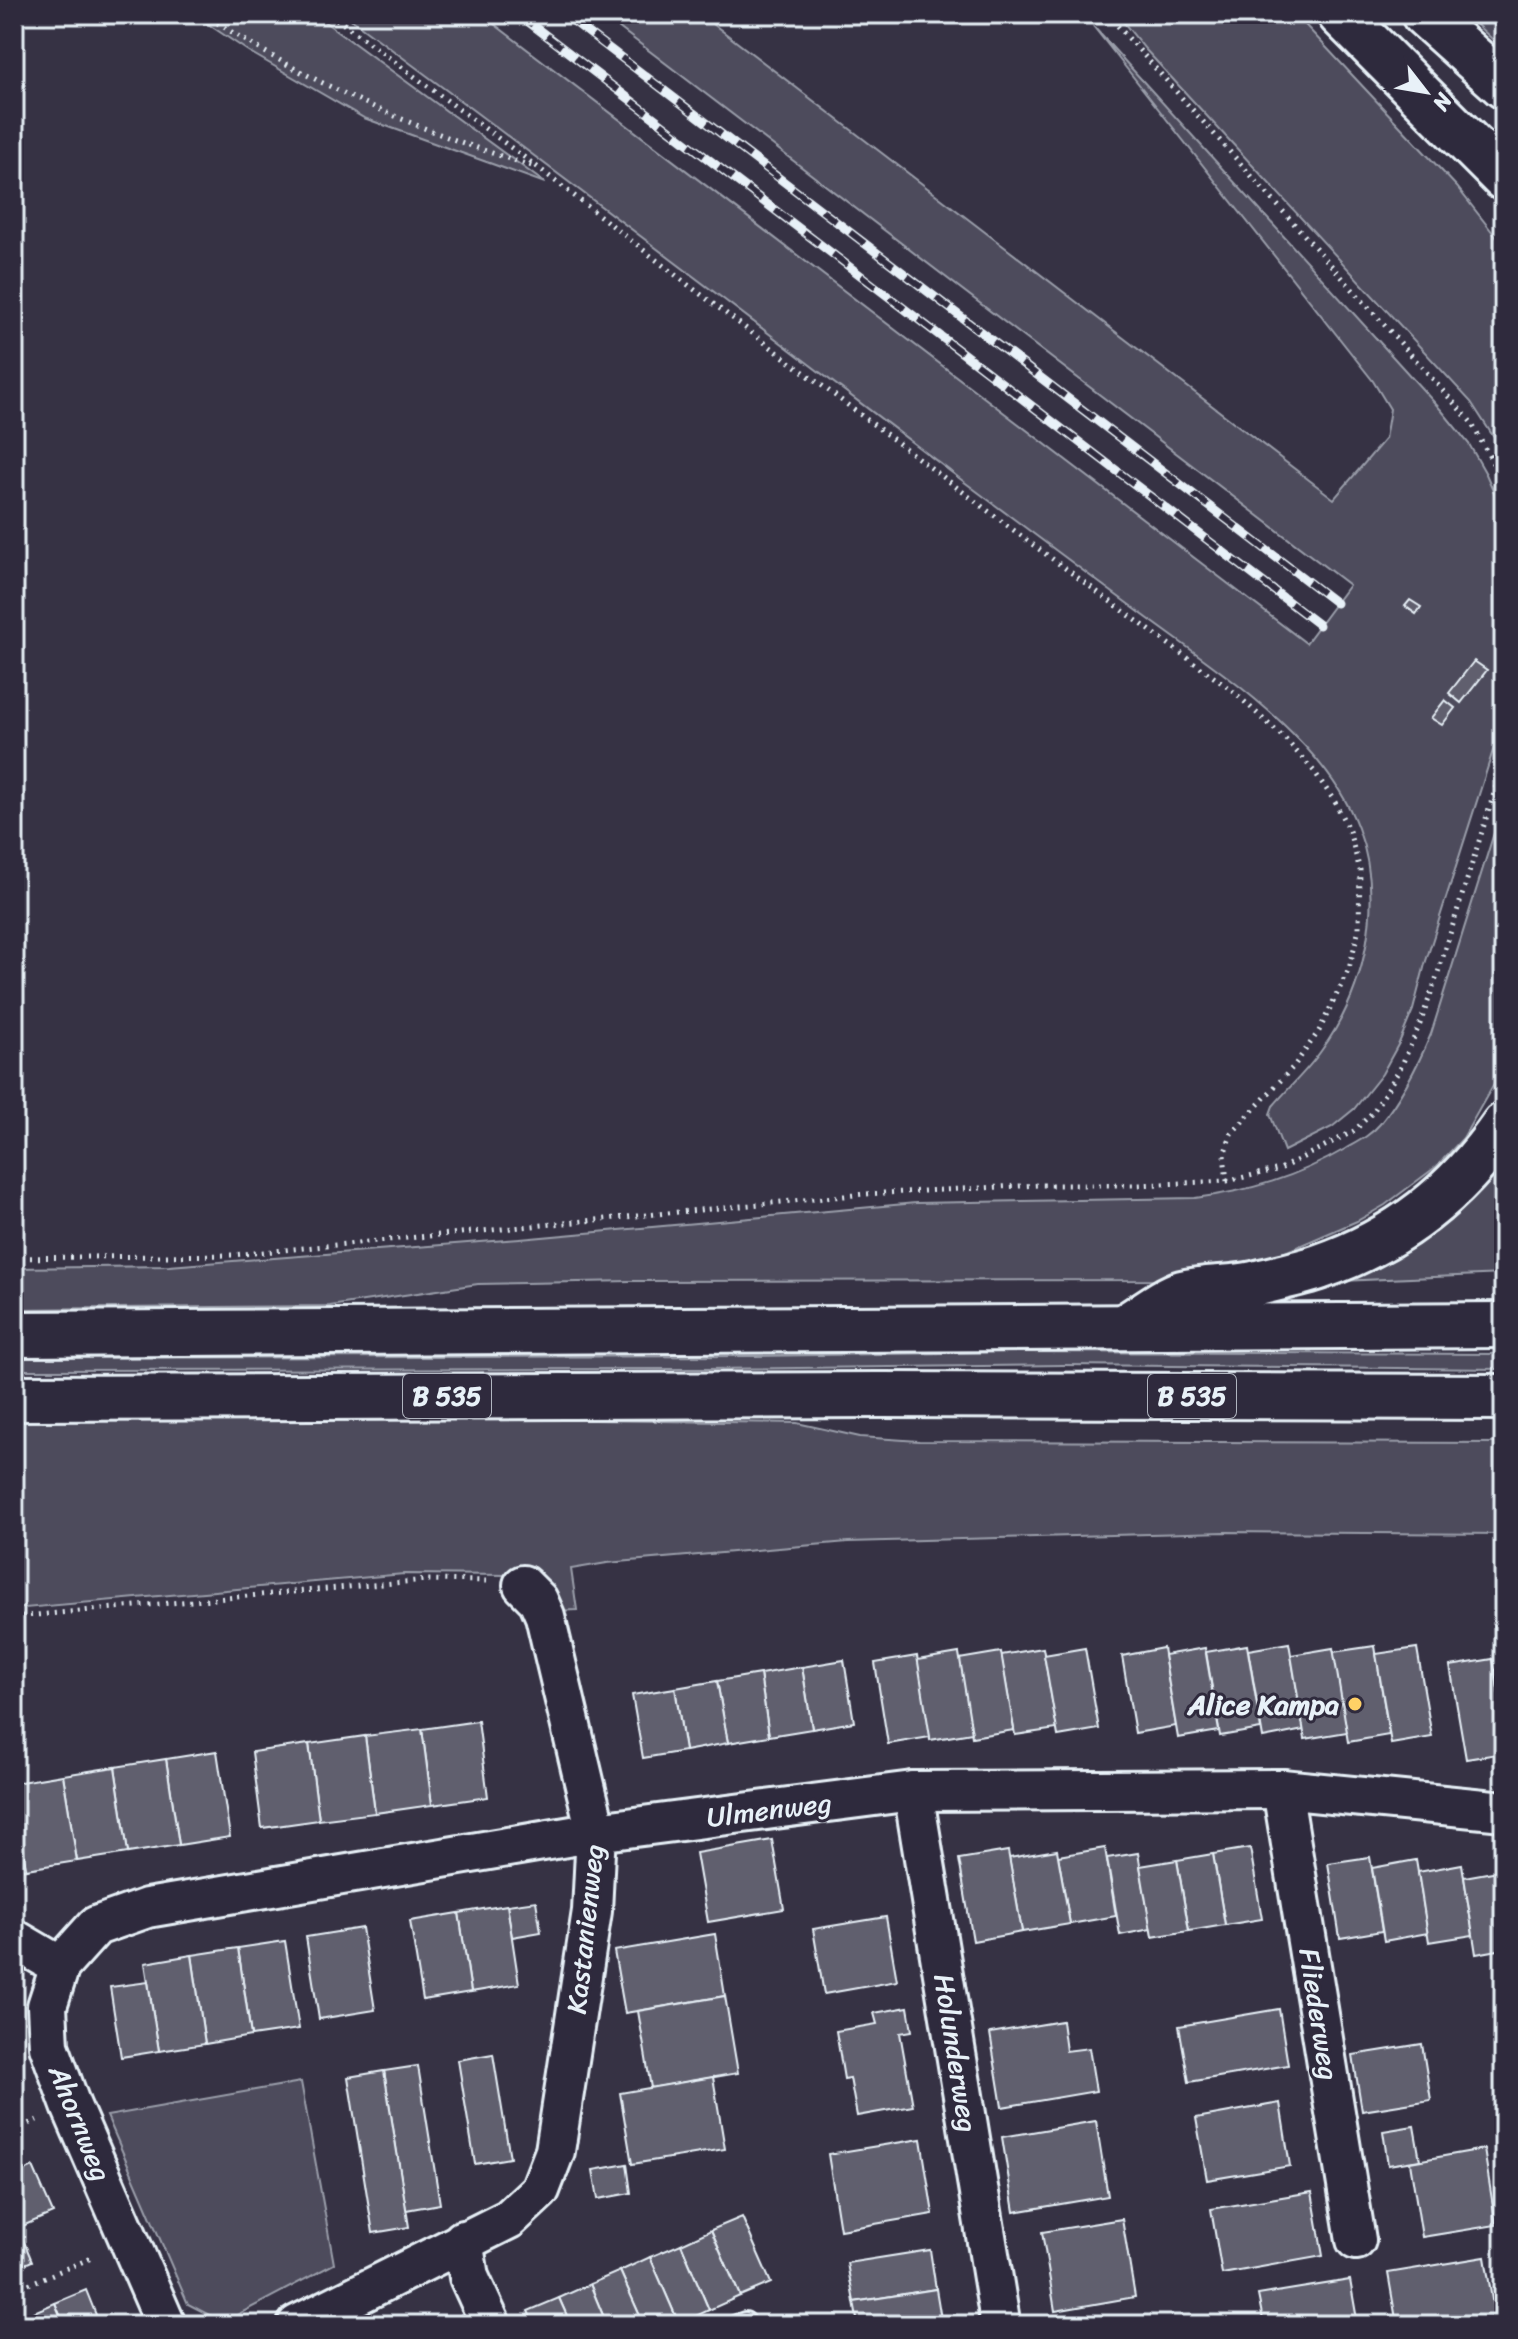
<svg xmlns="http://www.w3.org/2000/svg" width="1518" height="2339" font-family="Sriracha,sans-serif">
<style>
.green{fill:#4d4b5c;stroke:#9a9eaa;stroke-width:2}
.building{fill:#605e6e;stroke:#e8f1f8;stroke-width:2}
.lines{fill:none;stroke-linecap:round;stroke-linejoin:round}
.lane-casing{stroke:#e8f1f8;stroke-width:24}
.street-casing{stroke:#e8f1f8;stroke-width:44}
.highway-casing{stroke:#e8f1f8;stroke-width:50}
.path{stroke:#e8f1f8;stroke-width:5;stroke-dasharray:2 6;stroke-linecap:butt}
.lane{stroke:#2f2a3d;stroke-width:18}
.street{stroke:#2f2a3d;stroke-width:38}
.highway{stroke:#2f2a3d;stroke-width:44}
.rail-casing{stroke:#e8f1f8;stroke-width:9}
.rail{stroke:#2f2a3d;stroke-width:6;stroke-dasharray:18;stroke-linecap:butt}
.poi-dot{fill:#ffd166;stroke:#2f2a3d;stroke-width:3}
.labels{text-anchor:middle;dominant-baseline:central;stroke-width:6;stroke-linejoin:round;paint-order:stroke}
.shield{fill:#2f2a3d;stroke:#b0b5c0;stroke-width:2}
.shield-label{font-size:26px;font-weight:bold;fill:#e8f1f8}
.poi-label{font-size:28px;font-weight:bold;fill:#e8f1f8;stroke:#2f2a3d;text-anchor:end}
.street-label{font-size:28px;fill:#e8f1f8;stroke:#2f2a3d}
</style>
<rect width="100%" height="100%" fill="#363244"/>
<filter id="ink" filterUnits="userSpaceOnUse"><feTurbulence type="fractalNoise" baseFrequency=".0125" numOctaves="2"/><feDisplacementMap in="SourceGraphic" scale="16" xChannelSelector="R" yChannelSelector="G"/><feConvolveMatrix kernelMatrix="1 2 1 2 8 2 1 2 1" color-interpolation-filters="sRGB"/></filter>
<g filter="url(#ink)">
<g class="green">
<polygon points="193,14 314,14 545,183 364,118 248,51"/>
<path d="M344 14H481L1306 643 1349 585 601 14H700L1334 499 1385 439 1390 409 1373 381 1093 26 1442 411 1469 444 1486 474 1504 515V716L1425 964 1413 1010 1399 1043 1382 1074 1354 1109 1332 1127 1284 1151 1270 1114 1273 1106C1289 1087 1307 1071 1321 1051 1366 990 1385 899 1358 828 1324 736 1210 665 1135 609 1076 566 1018 522 959 478 755 323 551 167 344 14Z"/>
<polygon points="1117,14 1295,14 1457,187 1504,247 1504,453 1471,402 1145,49"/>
<polygon points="1465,14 1501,14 1504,17 1504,50"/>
<path d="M1504 801V1066L1463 1138 1437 1166 1385 1205 1357 1221 1283 1253 1178 1280 631 1281 478 1284 330 1306 14 1309V1268L169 1266 520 1239 916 1203 1195 1198C1250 1191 1297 1177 1345 1149 1357 1142 1371 1135 1380 1124 1401 1098 1418 1065 1431 1034Z"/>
<polygon points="1504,1151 1504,1274 1338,1281"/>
<polygon points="1009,1352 1504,1354 1504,1369 1063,1365 708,1369 14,1370 14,1358 755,1356"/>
<polygon points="529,1419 797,1423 860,1437 919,1441 1504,1443 1504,1534 1226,1532 848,1542 607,1563 571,1569 577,1610 551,1611 509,1575 404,1574 14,1609 14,1420"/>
<polygon points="301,2082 334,2264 237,2315 213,2317 188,2304 107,2116"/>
</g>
<g class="building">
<polygon points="1410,600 1421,607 1416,614 1405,606"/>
<polygon points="1474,661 1487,670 1461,703 1449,693"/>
<polygon points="1445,700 1455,708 1442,725 1431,718"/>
<polygon points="1289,1643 1304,1730 1263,1738 1248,1650"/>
<polygon points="1247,1645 1261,1729 1220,1736 1206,1652"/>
<polygon points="1375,1646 1389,1735 1348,1742 1333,1652"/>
<polygon points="1043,1648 1057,1729 1015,1735 1001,1655"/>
<polygon points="1085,1648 1099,1729 1058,1736 1044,1655"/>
<polygon points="1163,1648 1176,1726 1135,1733 1122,1656"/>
<polygon points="1205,1648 1219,1731 1178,1738 1164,1655"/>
<polygon points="1333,1648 1347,1732 1305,1739 1291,1655"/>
<polygon points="1417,1648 1432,1737 1391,1744 1376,1654"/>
<polygon points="1001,1652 1014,1730 972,1737 959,1659"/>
<polygon points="959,1653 972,1733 930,1740 917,1660"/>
<polygon points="917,1656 930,1737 888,1744 875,1663"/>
<polygon points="1493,1659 1504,1725 1504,1753 1466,1759 1450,1666"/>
<polygon points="844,1660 854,1722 812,1729 802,1667"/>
<polygon points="802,1667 812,1729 769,1736 760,1674"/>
<polygon points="1504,1669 1504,1725 1495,1670"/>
<polygon points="760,1674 769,1736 728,1743 717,1681"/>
<polygon points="717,1681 728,1743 685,1751 675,1688"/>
<polygon points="675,1688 685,1751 643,1758 632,1695"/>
<polygon points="478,1721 488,1797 432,1805 422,1729"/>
<polygon points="422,1729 432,1805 375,1813 365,1736"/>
<polygon points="365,1736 375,1813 319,1820 309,1744"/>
<polygon points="309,1744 319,1820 262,1828 252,1752"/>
<polygon points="217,1751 230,1837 179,1845 166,1759"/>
<polygon points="166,1759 179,1845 128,1853 115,1767"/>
<polygon points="115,1767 128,1853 77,1861 63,1775"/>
<polygon points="63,1775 77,1861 26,1869 14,1783"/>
<polygon points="14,1794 26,1869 14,1871"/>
<polygon points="772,1840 784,1909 708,1922 696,1853"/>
<polygon points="1105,1848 1116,1916 1070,1924 1058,1856"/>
<polygon points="1250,1848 1262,1919 1225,1925 1213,1854"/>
<polygon points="1057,1850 1070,1924 1022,1932 1009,1858"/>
<polygon points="1008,1851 1022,1932 973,1941 959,1859"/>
<polygon points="1138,1853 1151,1929 1120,1935 1107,1858"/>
<polygon points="1213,1854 1225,1925 1189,1931 1177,1860"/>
<polygon points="1370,1857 1382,1931 1340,1938 1328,1863"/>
<polygon points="1177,1860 1189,1931 1152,1937 1140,1866"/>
<polygon points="1416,1860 1428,1933 1384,1941 1372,1868"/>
<polygon points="1462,1864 1473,1935 1429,1942 1418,1872"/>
<polygon points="1504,1870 1504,1949 1476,1954 1464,1877"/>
<polygon points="536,1901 541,1932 512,1937 507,1905"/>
<polygon points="507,1905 519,1984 471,1992 459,1913"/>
<polygon points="459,1913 471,1992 423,2000 410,1921"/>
<polygon points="886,1917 897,1981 824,1994 813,1929"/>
<polygon points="362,1928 375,2010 319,2019 306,1937"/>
<polygon points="715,1934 725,1996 625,2013 614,1951"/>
<polygon points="285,1941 299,2029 251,2036 238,1948"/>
<polygon points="238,1948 251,2036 205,2044 192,1955"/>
<polygon points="192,1955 205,2044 159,2051 145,1963"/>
<polygon points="148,1982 159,2051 121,2057 110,1987"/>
<polygon points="725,1996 738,2073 651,2088 638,2011"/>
<polygon points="908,2007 912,2031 900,2033 913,2106 857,2116 850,2078 844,2079 836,2031 877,2024 874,2013"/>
<polygon points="1279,2009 1288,2065 1189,2082 1179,2026"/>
<polygon points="1062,2021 1066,2051 1089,2048 1096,2091 1002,2107 990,2033"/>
<polygon points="1422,2044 1431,2100 1362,2111 1353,2055"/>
<polygon points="493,2054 510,2158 475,2164 458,2060"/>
<polygon points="418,2066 440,2204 406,2210 384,2071"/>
<polygon points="384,2071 409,2227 373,2233 348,2077"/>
<polygon points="713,2077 725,2149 632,2164 620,2093"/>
<polygon points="1280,2103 1290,2166 1207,2180 1196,2118"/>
<polygon points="1096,2121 1108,2196 1014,2212 1002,2137"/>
<polygon points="1414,2126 1420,2160 1388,2165 1383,2131"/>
<polygon points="921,2139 933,2214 840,2230 828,2154"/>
<polygon points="1484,2149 1496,2225 1422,2237 1410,2162"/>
<polygon points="627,2164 631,2193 598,2199 593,2170"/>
<polygon points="33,2167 53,2213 18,2228 14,2218 14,2176"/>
<polygon points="1312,2192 1323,2256 1222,2274 1211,2209"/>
<polygon points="742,2217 771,2283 740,2296 711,2230"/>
<polygon points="14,2218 32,2261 14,2269"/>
<polygon points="1122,2219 1135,2297 1055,2311 1042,2232"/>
<polygon points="711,2230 740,2296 709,2310 681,2244"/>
<polygon points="681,2244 709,2310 679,2324 650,2257"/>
<polygon points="930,2250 936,2289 854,2302 847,2263"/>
<polygon points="650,2257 679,2324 676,2325 644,2325 620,2271"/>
<polygon points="1485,2257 1496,2324 1397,2325 1388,2273"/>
<polygon points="620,2271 644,2325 607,2325 590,2284"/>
<polygon points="1350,2280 1358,2325 1264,2325 1258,2295"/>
<polygon points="590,2284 607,2325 571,2325 559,2298"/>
<polygon points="936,2289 942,2325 858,2325 854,2302"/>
<polygon points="86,2290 100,2325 64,2325 55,2303"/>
<polygon points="559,2298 571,2325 534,2325 528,2311"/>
<polygon points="55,2303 64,2325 25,2325 22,2317"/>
</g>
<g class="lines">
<defs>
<polyline id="lane" points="737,2325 745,2322"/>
<g id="street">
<polyline points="1282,1789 1356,2240"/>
<polyline points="913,1791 999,2315"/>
<polyline points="14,1939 60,1966"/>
<polyline points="463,2240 469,2277 491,2325"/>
<polyline points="166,2325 71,2106 49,2046 47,2006 60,1966 96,1926 147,1908 596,1832 913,1791 1282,1789 1504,1811"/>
<polyline points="297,2325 509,2219 540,2190 555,2151 592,1911 596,1832 545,1616 538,1600 523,1585"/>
</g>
<g id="highway">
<polyline points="1340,14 1504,178"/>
<polyline points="1424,14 1504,86"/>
<path d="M1124 1327C1140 1318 1165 1298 1182 1293 1205 1287 1231 1289 1254 1284 1276 1278 1299 1274 1319 1267 1398 1240 1457 1193 1504 1125"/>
<polyline points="14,1334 1504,1325"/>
<polyline points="14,1398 880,1395 1504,1397"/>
</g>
</defs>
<use href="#lane" class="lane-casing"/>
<use href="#street" class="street-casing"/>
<use href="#highway" class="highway-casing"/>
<g class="path">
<path d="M204 14C305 82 419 131 535 167"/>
<polyline points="330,14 540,169 687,284 1032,544 1234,692 1286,740 1314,771 1335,802 1349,831 1360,870 1359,928 1349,969 1319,1031 1294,1066 1231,1134 1224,1155 1227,1181"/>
<polyline points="1107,14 1471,422 1504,484"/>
<polyline points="14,1258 232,1255 865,1194 1039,1185 1138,1185 1227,1181 1280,1169 1354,1131 1373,1112 1400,1069 1420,1024 1436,979 1504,761"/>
<polyline points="14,1617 427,1580 486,1581"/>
<polyline points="14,2130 37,2120"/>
<polyline points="14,2290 94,2257"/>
</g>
<use href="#lane" class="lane"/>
<use href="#street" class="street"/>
<use href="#highway" class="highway"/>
<defs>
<g id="rail">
<polyline points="518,14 1319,625"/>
<polyline points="564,14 1336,603"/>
</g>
</defs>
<use href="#rail" class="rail-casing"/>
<use href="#rail" class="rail"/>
</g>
</g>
<circle class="poi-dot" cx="1355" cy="1704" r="8"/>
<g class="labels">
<g class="shield">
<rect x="403" y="1374" width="88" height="44" rx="6"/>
<rect x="1148" y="1374" width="88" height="44" rx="6"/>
</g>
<g class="shield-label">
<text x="447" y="1396">B 535</text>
<text x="1192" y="1396">B 535</text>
</g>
<g class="poi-label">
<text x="1339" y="1704">Alice Kampa</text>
</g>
<g class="street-label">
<text transform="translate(769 1810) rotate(-7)">Ulmenweg</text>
<text transform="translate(585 1929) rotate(-84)">Kastanienweg</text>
<text transform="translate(1319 2014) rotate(81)">Fliederweg</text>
<text transform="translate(956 2053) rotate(81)">Holunderweg</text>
<text transform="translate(80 2123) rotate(68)">Ahornweg</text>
</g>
</g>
<rect width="1518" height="2339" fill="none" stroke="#2f2a3d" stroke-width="48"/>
<rect x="24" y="24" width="1470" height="2291" fill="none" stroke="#e8f1f8" stroke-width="3" filter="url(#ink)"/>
<g transform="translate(1426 92) rotate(121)" stroke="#2f2a3d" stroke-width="6" paint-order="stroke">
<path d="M0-6L14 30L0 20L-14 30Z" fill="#e8f1f8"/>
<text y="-12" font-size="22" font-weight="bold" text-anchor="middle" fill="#e8f1f8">N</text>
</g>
</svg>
